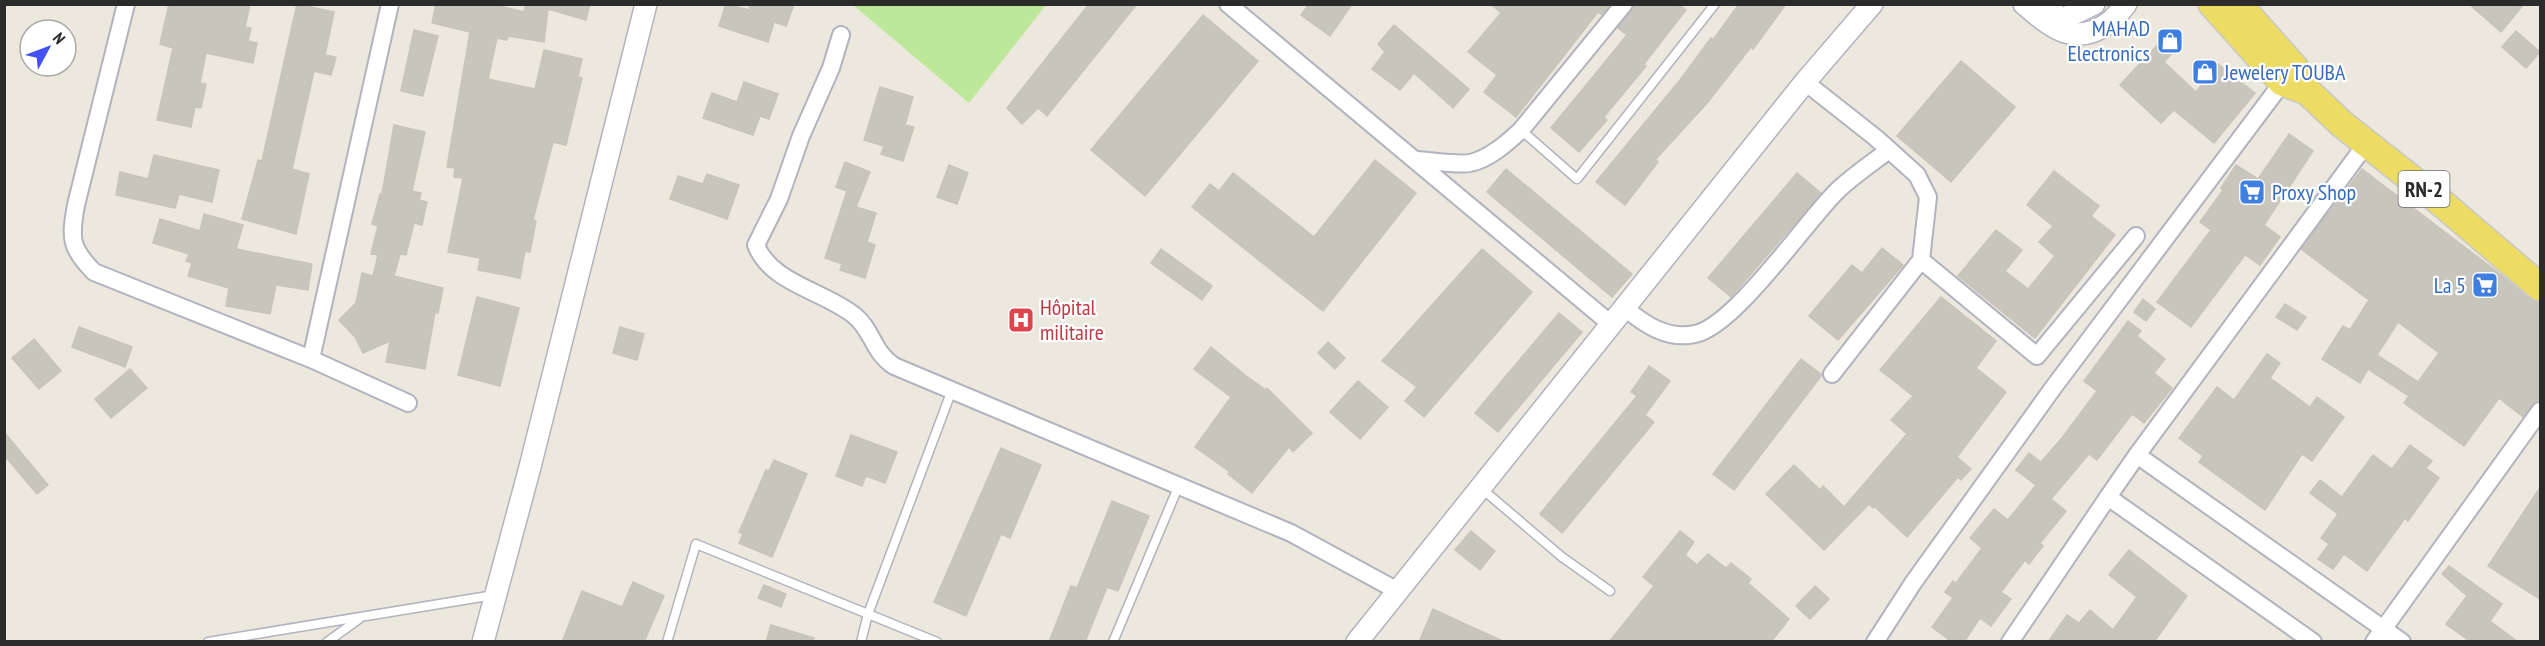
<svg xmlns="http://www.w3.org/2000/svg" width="2545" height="646" font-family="'PT Sans Narrow',sans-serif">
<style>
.pitch{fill:#bde899}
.building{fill:#c8c5bd;stroke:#c8c4b8;stroke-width:1.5;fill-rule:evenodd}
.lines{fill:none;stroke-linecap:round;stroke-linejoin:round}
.service-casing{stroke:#b1b3be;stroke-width:11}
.minor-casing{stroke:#b1b3be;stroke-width:20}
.tertiary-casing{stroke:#b1b3be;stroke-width:24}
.primary-casing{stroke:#c8c8c8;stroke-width:30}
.service{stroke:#fff;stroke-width:8}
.minor{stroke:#fff;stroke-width:16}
.tertiary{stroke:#fff;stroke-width:21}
.primary{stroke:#ecdc63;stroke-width:27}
.labels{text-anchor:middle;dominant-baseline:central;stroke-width:4.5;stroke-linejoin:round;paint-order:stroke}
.shield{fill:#fff;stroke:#6b6b6b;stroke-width:1.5}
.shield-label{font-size:21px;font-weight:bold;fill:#2b2b2b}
.shop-label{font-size:22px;fill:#366cbe;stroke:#fff;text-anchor:end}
.health-label{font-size:22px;fill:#be3a42;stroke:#fff;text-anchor:start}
</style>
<rect width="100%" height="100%" fill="#ede8de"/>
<polygon class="pitch" points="853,5 1046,5 969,103"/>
<g class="building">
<polygon points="169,4 250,4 245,27 251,28 248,41 257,43 253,63 206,53 200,83 206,84 201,108 195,107 191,127 157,120 173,48 160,44"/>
<polygon points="297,4 334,12 325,55 336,57 331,75 314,71 292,169 309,174 296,234 242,219 258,160 262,161"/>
<polygon points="436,4 492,4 524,12 526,4 590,4 586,20 548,9 544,42 508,36 507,40 497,38 488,79 535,89 544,50 582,59 578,77 582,78 566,145 553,142 533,220 536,221 530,252 525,251 520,278 478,270 480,258 448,252 463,178 454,177 455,168 447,167 470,32 432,23"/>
<polygon points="726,4 749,10 750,4 794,4 786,26 774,22 768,42 719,26"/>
<polygon points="1089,4 1137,4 1047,116 1038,108 1022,124 1007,108"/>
<polygon points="1309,4 1352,4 1330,36 1301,15"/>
<polygon points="1491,4 1610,4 1602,15 1598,12 1516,117 1484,92 1497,75 1468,52 1501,13"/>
<polygon points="1634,4 1678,4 1686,10 1644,64 1646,66 1604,117 1607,120 1579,152 1551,128 1627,35 1618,28"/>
<polygon points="1739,4 1786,4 1753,49 1751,47 1708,102 1655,160 1658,162 1625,205 1596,182 1680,80 1711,38 1713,40"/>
<polygon points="2469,4 2524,4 2501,32"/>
<polygon points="1203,15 1258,61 1145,196 1091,150"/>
<polygon points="1394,25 1469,89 1453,108 1414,73 1400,90 1372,69 1385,52 1378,44"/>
<polygon points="414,30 438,36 423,96 401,91"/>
<polygon points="2516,31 2540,52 2526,68 2502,47"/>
<polygon points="2163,39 2175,50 2164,62 2196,92 2218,64 2255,93 2214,143 2174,110 2161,123 2120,85"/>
<polygon points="1961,61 2015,107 1951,182 1897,136"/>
<polygon points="744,82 778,94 769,119 760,116 753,135 703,118 712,93 737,102"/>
<polygon points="880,87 913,97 905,125 914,127 903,161 881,154 884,146 864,140"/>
<polygon points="394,125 425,132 412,191 421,193 419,200 427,202 422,225 414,223 406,255 400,254 394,276 443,288 438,313 435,312 425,369 386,362 390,341 363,353 355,337 339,320 356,303 362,273 373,276 378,255 371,254 378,226 372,224 380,194 382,194"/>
<polygon points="2289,134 2313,151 2264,225 2280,237 2260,265 2245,255 2191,327 2157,302 2211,230 2200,222 2223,190 2221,188 2236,165 2258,179"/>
<polygon points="154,155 219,170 212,202 179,194 175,208 116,195 120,172 148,179"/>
<polygon points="1375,160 1416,193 1323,311 1192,207 1210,184 1219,191 1233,173 1314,237"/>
<polygon points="845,162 870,172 856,207 876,213 867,242 875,245 865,278 840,270 842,264 825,258 847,191 836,187"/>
<polygon points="949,165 968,173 957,204 937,197"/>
<polygon points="1506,169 1632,274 1612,297 1487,192"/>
<path d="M2362 169 2500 274 2530 299 2541 304V401L2532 404 2523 417 2499 398 2464 446 2404 403 2409 396 2368 369 2360 383 2322 359 2343 326 2350 330 2369 300 2301 249ZM2398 322 2439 353 2418 382 2377 355Z"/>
<polygon points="2054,171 2099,206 2091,216 2115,235 2035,338 1958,276 1996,230 2022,250 2005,271 2028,289 2055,256 2039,242 2053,226 2027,205"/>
<polygon points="1797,173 1821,193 1731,297 1708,278"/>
<polygon points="707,174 739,185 727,219 670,199 678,176 703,184"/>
<polygon points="204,214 243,225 236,249 312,264 308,290 276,285 270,314 226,306 229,288 188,276 192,263 186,261 189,254 153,243 160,219 200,231"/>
<polygon points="1882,248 1903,265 1838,340 1809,316 1852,265 1862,273"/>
<polygon points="1161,249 1212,286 1202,300 1151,263"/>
<polygon points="1482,249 1532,292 1424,417 1405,401 1417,387 1382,361"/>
<polygon points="477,297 519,308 500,386 458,375"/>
<polygon points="1941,297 1996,341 1976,368 2006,392 1957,457 1971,469 1961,480 1958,477 1907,537 1874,506 1873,508 1869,504 1824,550 1766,494 1794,465 1820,490 1823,486 1844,507 1907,434 1891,420 1913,396 1880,370"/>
<polygon points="2143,299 2155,309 2146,321 2134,312"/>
<polygon points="2285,304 2306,317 2297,330 2276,317"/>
<polygon points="1559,313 1582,332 1498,432 1475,413"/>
<polygon points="2128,321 2141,331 2137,336 2165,359 2154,373 2172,388 2144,423 2132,414 2097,460 2089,454 2051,499 2066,511 2040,543 2043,546 2029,564 2025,560 2001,592 2011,599 1991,626 1980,618 1964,642 1952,642 1932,627 1953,598 1945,592 1953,581 1956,583 1982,548 1970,538 1994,509 2008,520 2036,485 2016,470 2029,453 2041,462 2062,438 2097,391 2084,381"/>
<polygon points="79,327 132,347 125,367 72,347"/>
<polygon points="620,327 644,334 637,360 613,353"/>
<polygon points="34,339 61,371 39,389 12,358"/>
<polygon points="1328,342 1345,358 1335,369 1318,353"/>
<polygon points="1211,347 1245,375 1266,390 1267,388 1312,433 1293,452 1289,447 1252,493 1228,474 1230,472 1195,447 1231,397 1194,369"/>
<polygon points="2267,354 2280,363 2270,378 2310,407 2317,397 2344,417 2312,461 2302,454 2265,510 2199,462 2203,456 2179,438 2217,387 2234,400"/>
<polygon points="1801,359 1822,375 1734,490 1713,474"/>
<polygon points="1649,366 1670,381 1645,415 1654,422 1562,533 1540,514 1637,396 1631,392"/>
<polygon points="130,369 147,388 111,418 95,399"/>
<polygon points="1358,381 1388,407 1360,439 1330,412"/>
<polygon points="4,432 48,485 37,494 4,455"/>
<polygon points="851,435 897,452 885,483 866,476 862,486 836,476"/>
<polygon points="2410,445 2432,461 2426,468 2439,478 2408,521 2405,518 2367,571 2344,554 2333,569 2318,559 2329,544 2321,538 2338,514 2310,493 2320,480 2342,497 2373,455 2392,469"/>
<polygon points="1001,448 1041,465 1010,538 1001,534 966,616 934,602"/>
<polygon points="774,460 807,474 772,557 739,543 743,534 739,532 766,470 769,471"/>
<polygon points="2541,486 2541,600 2488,566"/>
<polygon points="1112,501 1149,516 1118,591 1107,587 1085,642 1049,642 1071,586 1077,588"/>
<polygon points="1471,531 1495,551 1480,570 1455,550"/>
<polygon points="1680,531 1694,542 1685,555 1697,565 1708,554 1726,568 1731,563 1751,579 1748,583 1789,619 1771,642 1609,642 1654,586 1643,577"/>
<polygon points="2129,550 2187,596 2154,642 2048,642 2067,615 2079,623 2090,610 2113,630 2137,597 2109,575"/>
<polygon points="2449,566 2502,604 2490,621 2518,642 2471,642 2446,624 2467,596 2442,574"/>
<polygon points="633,582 664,596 644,642 562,642 582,591 622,607"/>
<polygon points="764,585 786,594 781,607 758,598"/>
<polygon points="1815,586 1829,599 1810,619 1796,606"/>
<polygon points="1433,609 1465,624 1505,642 1419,642"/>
<polygon points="771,625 814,638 813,642 766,642"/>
</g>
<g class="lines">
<defs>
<g id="service">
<polyline points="1521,130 1577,179 1715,4"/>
<polyline points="1481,488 1562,557 1610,591"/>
<polyline points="208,642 494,595"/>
<polyline points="327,642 359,619"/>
<polyline points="667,642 696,544 937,642"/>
<polyline points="861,642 868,614 952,390"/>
<polyline points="1113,642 1179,485"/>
</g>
<g id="minor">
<path d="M126 4 76 205C70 238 70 248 94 272L311 359"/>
<polyline points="390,4 311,359 408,403"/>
<polyline points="1228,4 1612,325"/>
<path d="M841 35 831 68 801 136 779 199 756 245C771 284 825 291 855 316 873 331 872 351 894 366L1291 533 1396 590"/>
<polyline points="1805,82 1876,138 1917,175 1928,197 1921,260 1832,374"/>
<polyline points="2366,144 2137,455 2402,642"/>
<path d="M1418 160C1431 161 1458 165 1470 163 1489 159 1507 143 1521 130L1624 4"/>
<polyline points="1921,260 2037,356 2136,236"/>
<path d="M1625 308C1645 325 1668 340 1695 334 1735 326 1806 221 1838 190 1854 175 1872 163 1889 150"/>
<polyline points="2108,497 2137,455"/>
<polyline points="1875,642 1913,583 2053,388 2288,75"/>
<polyline points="2010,642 2108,497 2313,642"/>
<polyline points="2374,642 2540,411"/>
</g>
<g id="tertiary">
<path d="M2024 4C2052 28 2075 48 2110 22 2116 17 2121 10 2126 4"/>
<polyline points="2044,8 2063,19 2094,4"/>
<polyline points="483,642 530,467 646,4"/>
<polyline points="1357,642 1805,82 1872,4"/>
</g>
<g id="primary">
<polyline points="2212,4 2282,82 2307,91"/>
<polyline points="2238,4 2294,67 2307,91 2342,124 2437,199 2540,287"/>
</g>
</defs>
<use href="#service" class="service-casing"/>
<use href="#minor" class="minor-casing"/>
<use href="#tertiary" class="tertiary-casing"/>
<use href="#primary" class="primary-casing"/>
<use href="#service" class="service"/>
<use href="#minor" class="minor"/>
<use href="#tertiary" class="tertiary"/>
<use href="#primary" class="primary"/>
</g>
<defs>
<symbol id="shop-square" viewBox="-11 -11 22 22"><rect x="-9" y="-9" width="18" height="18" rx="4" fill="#3f7fe0" stroke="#fff"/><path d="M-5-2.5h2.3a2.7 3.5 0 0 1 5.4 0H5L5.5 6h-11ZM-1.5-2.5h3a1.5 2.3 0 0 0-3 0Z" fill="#fff"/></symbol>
<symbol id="supermarket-square" viewBox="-11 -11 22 22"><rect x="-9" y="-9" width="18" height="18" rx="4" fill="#3f7fe0" stroke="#fff"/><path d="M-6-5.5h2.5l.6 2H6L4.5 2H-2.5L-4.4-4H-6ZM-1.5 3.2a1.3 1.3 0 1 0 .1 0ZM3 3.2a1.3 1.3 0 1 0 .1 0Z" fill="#fff"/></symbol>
<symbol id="hospital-square" viewBox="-11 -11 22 22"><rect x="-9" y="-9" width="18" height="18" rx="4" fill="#e0444e" stroke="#fff"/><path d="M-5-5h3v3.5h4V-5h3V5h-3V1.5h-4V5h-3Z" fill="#fff"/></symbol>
</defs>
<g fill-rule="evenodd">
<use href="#shop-square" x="2155" y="26" width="30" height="30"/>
<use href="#shop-square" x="2190" y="57" width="30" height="30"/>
<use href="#supermarket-square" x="2237" y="177" width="30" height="30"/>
<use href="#supermarket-square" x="2470" y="270" width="30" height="30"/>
<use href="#hospital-square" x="1006" y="305" width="30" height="30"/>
</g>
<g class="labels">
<rect class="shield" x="2398.5" y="171" width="51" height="36" rx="4.5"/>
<g class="shield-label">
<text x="2424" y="189">RN-2</text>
</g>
<g class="shop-label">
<text x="2150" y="28">MAHAD<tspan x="2150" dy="25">Electronics</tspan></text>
<text x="2224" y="72" text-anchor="start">Jewelery TOUBA</text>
<text x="2272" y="192" text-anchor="start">Proxy Shop</text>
<text x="2466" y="285">La 5</text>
</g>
<g class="health-label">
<text x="1040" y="307">Hôpital<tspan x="1040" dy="25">militaire</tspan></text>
</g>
</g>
<rect width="2545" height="646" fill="none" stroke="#2b2b2b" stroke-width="12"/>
<g transform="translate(48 48) rotate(49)"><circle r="28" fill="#ffffff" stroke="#aaaaaa" stroke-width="1.5"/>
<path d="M0-4.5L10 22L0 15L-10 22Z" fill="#4451f4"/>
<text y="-9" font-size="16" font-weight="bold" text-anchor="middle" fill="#2b2b2b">N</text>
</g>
</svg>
